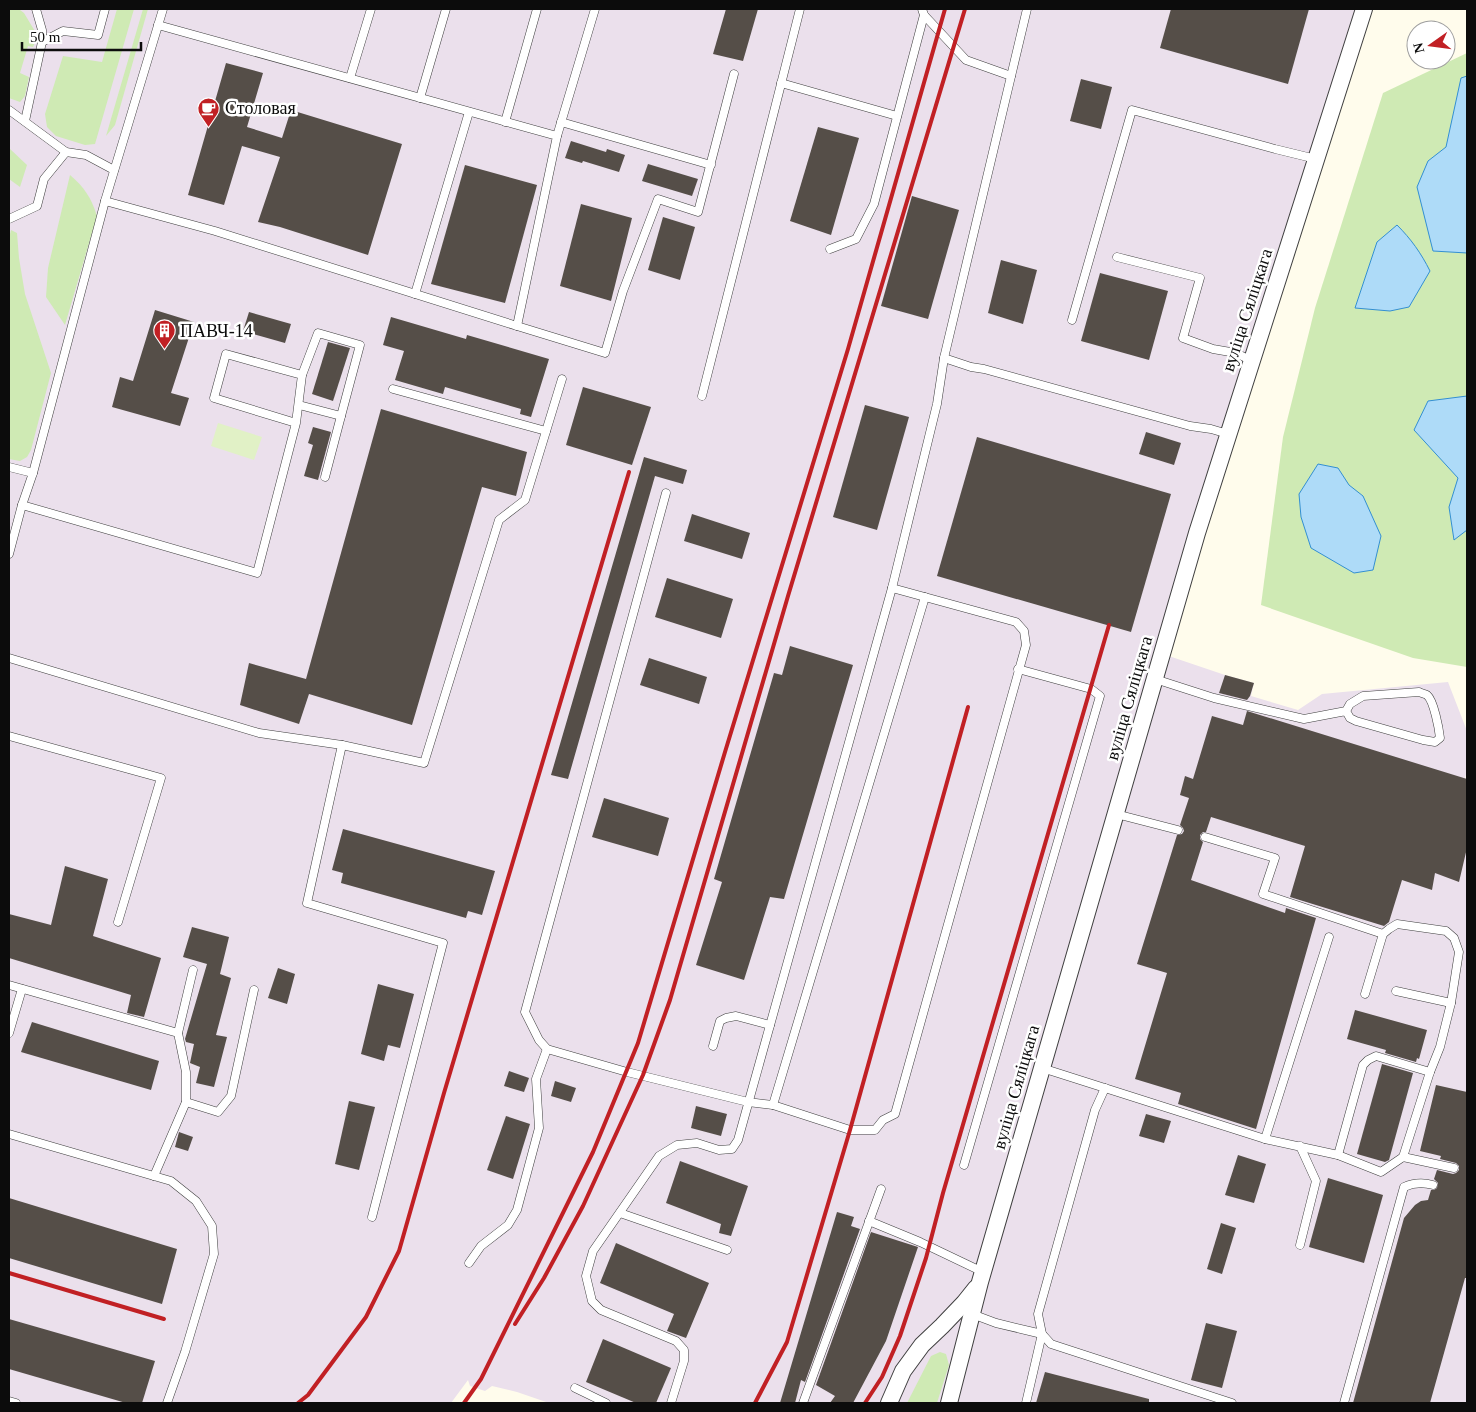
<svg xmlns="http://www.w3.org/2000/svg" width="1476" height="1412" font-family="Georgia,serif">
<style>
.industrial{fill:#ebe0ec}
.green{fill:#cfeab4}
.pitch{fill:#e1f1c6}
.water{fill:#aedbf8;stroke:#338fd2}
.building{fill:#554e48}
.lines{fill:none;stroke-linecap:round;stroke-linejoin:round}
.service-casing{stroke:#3f3f3f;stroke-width:9}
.minor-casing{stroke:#3f3f3f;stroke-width:18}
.service{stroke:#fff;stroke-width:8}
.minor{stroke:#fff;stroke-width:16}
.rail{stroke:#c12024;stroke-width:4}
.labels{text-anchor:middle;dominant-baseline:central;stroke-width:5;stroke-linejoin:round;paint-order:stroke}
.poi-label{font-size:18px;fill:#0c0c0c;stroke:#fff;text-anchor:start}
.street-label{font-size:18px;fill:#0c0c0c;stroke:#fff}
</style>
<rect width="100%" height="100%" fill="#fffcec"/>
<polygon class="industrial" points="9,9 1358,9 1154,651 1225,675 1254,683 1251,696 1298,710 1322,694 1448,682 1467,731 1467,771 1465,778 1467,779 1467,1403 549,1403 517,1392 492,1386 485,1391 470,1386 468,1380 451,1403 9,1403"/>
<g class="green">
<polygon points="9,9 20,10 24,13 36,33 36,40 33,47 28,46 20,73 29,77 25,96 20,102 9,98"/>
<polygon points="117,9 134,9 95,144 85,145 56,136 47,127 45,114 63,56 102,62"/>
<polygon points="143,9 148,9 115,125 106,136"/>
<polygon points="1467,53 1467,667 1413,658 1261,605 1283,437 1315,308 1383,93"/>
<polygon points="9,148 27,165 20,187 9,179"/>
<path d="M70 175C84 187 91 197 97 216L65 325 46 297 48 268Z"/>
<polygon points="11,230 17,233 19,258 25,294 51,373 31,450 27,457 20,461 9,459 9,238"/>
<polygon points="940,1352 946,1354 949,1365 937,1403 907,1403 931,1356"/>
</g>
<polygon class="pitch" points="218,423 262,437 254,460 211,446"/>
<g class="water">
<polygon points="1467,76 1467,253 1433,251 1417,187 1428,161 1446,147 1461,78"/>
<path d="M1397 225C1411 239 1421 253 1430 271L1409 307 1390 311 1355 308 1377 242Z"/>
<polygon points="1467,396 1467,530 1454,540 1449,507 1458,478 1414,430 1428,401"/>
<polygon points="1318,464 1338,468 1349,485 1363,496 1381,536 1373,570 1354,573 1311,548 1301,517 1299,494"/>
</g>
<g class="building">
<polygon points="726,9 758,9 743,61 713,54"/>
<polygon points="1171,9 1309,9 1288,84 1160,48"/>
<polygon points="226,63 263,73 247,127 282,138 291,110 402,144 368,255 280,227 258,222 280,157 242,146 224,205 188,195"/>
<polygon points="1081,79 1112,87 1101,129 1070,121"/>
<polygon points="818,127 859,138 831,235 790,221"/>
<polygon points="571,141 606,152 607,149 625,155 619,172 583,161 582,163 565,158"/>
<polygon points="648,164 698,179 692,196 642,181"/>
<polygon points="465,165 537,185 505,303 431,284"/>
<polygon points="912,196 959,210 928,319 881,306"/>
<polygon points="581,204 632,218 611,301 560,286"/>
<polygon points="663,217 695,227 680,280 648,270"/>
<polygon points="1001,260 1037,270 1023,324 988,313"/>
<polygon points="1100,273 1168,291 1149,360 1081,341"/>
<polygon points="155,310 194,322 171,393 189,398 180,426 112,407 120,377 133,381"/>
<polygon points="249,312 291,324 285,343 243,331"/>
<polygon points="391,317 466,339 467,335 549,359 531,417 520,414 521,409 445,387 443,394 395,380 404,351 383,345"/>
<polygon points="328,342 350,348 333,401 312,394"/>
<polygon points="583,387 651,407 632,465 566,445"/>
<polygon points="865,405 909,417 877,530 833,517"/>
<polygon points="381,409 527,452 516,496 482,487 412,725 309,694 299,724 240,705 249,663 306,679"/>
<polygon points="313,427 331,432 318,480 304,476 313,445 308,443"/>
<polygon points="1146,432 1181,443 1174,465 1139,454"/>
<polygon points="977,437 1171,494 1131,632 937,576"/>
<polygon points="644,457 687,470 683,484 655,476 568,779 551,775"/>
<polygon points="692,514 750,533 742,559 684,541"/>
<polygon points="667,578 733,599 721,638 655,617"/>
<polygon points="790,646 853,665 784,899 770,897 744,980 696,965 722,882 714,879 774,673 782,675"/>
<polygon points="649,658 707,677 699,704 640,685"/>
<polygon points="1225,675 1254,683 1250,696 1247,700 1219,693"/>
<polygon points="1247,711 1467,779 1467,848 1459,882 1435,873 1432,890 1402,880 1389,922 1384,926 1290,897 1305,846 1211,817 1206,832 1203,832 1200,835 1200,839 1203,842 1191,880 1285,913 1286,908 1316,918 1256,1129 1178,1104 1181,1093 1135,1079 1167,973 1137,964 1177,835 1182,834 1184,831 1183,828 1180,825 1189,798 1180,795 1185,776 1193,779 1212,716 1243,725"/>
<polygon points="604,798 669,818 658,856 592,837"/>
<polygon points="343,829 495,871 482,915 468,911 466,918 341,883 343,873 332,870"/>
<polygon points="65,866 108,879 93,936 161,958 144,1017 127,1013 131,995 9,958 9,914 51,925"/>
<polygon points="192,927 229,937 220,974 231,978 216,1035 227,1037 214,1087 196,1083 200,1067 190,1063 194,1044 186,1042 185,1039 207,964 183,957"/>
<polygon points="278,968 295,974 287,1004 268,998"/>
<polygon points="378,984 414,994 400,1048 388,1045 384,1061 361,1054"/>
<polygon points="1355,1010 1427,1030 1419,1059 1417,1058 1416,1062 1385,1053 1386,1050 1347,1039"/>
<polygon points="32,1022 159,1061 151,1090 21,1052"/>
<polygon points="1382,1064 1413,1073 1389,1160 1385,1162 1357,1154"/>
<polygon points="509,1071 529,1078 524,1092 504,1086"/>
<polygon points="555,1081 576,1088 571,1102 551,1096"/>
<polygon points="1436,1085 1467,1092 1467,1278 1465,1278 1430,1403 1353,1403 1404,1218 1415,1205 1421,1201 1428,1200 1431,1190 1434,1190 1437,1188 1438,1183 1434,1179 1437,1170 1453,1174 1456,1173 1459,1170 1459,1166 1456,1163 1440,1159 1441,1156 1420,1151"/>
<polygon points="349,1101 375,1107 359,1170 335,1164"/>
<polygon points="696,1106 727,1114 721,1136 691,1128"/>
<polygon points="1146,1114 1171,1121 1164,1143 1139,1136"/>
<polygon points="506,1116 530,1124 513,1179 487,1170"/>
<polygon points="179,1132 193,1137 188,1151 175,1147"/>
<polygon points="1238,1155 1266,1164 1254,1203 1225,1195"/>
<polygon points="680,1161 748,1186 731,1236 719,1233 721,1224 666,1203"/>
<polygon points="1328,1178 1383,1195 1364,1263 1309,1247"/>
<polygon points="9,1198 177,1249 162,1304 9,1258"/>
<polygon points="837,1212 854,1217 851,1226 860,1229 805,1382 801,1380 795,1403 780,1403"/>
<polygon points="1221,1223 1236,1228 1222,1274 1207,1269"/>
<polygon points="871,1232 918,1247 886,1341 853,1403 830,1403 835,1396 816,1385"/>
<polygon points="616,1243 709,1283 686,1338 667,1331 674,1314 600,1283"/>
<polygon points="9,1319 155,1361 142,1403 126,1403 9,1369"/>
<polygon points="1206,1323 1237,1331 1222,1388 1191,1380"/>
<polygon points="603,1339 671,1368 656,1403 636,1403 586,1382"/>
<polygon points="1045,1372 1149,1399 1149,1403 1036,1403"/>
</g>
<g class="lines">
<defs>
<g id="service">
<polyline points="922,9 924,15 966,60 1011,76"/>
<polyline points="42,42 63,31 98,35 105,9"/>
<polyline points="350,78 371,9"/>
<polyline points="781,83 897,116"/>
<polyline points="420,98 446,9"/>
<polyline points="9,110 66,152 86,155 114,170"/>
<polyline points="25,121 42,42 42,30 36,9"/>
<polyline points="505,122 537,9"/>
<polyline points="561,122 711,165"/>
<polyline points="557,136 595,9"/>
<polyline points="105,201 215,231 517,326 557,136 158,25"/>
<polyline points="9,219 37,206 44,179 66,152"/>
<polyline points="830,249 856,239 874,204 924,15"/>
<polyline points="1117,257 1200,278 1183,338 1213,349 1236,353 1252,361"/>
<polyline points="415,294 469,112"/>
<polyline points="1072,320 1132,110 1275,149 1316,159"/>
<polyline points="517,326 605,353 623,291 658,199 698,212 734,74"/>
<polyline points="944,358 1027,9"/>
<polyline points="393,389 546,431"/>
<polyline points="702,396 800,9"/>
<polyline points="299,405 341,416 360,345 318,333 302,375"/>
<polyline points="9,467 33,473"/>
<polyline points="325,477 341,416"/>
<polyline points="666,493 525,1012 539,1040 547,1049 627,1072 748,1102 773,1105 850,1130 875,1130 883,1120 895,1114 1026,645 1024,631 1016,622 892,588"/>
<polyline points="22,505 257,573 296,423 214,398 226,354 302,375 296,423"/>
<polyline points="9,554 22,505 33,473 105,201 163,9"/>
<polyline points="9,658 259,733 342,745 424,763 499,520 525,500 562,379"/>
<path d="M1155 679 1214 698 1304 719 1346 711 1350 704 1363 696 1419 692C1420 693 1426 694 1427 695 1434 701 1439 729 1440 738L1435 742 1423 740 1356 721 1350 718 1346 711"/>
<polyline points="9,736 161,778 118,922"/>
<polyline points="342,745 307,903 443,943 372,1217"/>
<polyline points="1116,814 1178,830"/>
<polyline points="1205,837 1275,858 1263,894 1383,934"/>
<polyline points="9,985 178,1033"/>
<polyline points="1396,991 1451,1003"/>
<polyline points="9,1033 22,989"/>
<polyline points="713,1046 720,1021 726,1018 736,1016 770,1025"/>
<polyline points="1042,1068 1265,1139 1338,1155 1381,1172 1403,1157 1430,1072 1440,1047 1451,1003 1459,952 1454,938 1446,931 1397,924 1389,929 1383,934 1365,994"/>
<polyline points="186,1102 218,1112 231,1096 254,990"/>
<polyline points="773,1105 925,597"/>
<polyline points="9,1134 171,1181 196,1201 212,1226 214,1254 185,1352 167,1403"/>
<polyline points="1265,1139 1329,937"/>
<polyline points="1300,1146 1316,1181 1300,1245"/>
<polyline points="1338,1155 1363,1065 1368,1060 1376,1056 1430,1072"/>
<polyline points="1403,1157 1454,1168"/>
<polyline points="964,1165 1100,696 1091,689 1018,669"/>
<polyline points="154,1176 186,1102 186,1072 178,1033 193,970"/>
<polyline points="620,1213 727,1250"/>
<polyline points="869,1221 920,1242 983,1272"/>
<polyline points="469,1263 481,1246 508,1225 517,1210 539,1128 536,1079 547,1049"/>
<polyline points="972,1314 996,1323 1042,1334 1051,1344 1232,1403"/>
<polyline points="575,1388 606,1403"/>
<polyline points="9,1401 16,1403"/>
<polyline points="671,1403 684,1361 684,1350 676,1341 601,1310 592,1301 586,1276 593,1251 659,1156 677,1145 697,1143 719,1150 732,1149 738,1140 892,588 937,404 944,358 971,367 984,369 1190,426 1211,429 1228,434"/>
<polyline points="803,1403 881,1189"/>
<polyline points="1026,1403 1042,1334 1038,1314 1095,1110 1105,1088"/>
<path d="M1344 1403 1404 1187C1413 1183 1422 1182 1433 1185"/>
</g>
<g id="minor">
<polyline points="889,1403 903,1371 922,1345 942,1326 964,1303 976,1288"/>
<polyline points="949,1403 980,1282 1197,533 1364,9"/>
</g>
</defs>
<use href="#service" class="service-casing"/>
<use href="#minor" class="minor-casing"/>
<use href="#service" class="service"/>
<use href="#minor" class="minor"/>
<g class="rail">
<polyline points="9,1273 164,1319"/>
<polyline points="515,1324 544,1278 583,1206 643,1075 670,1000 788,596 965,9"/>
<polyline points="298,1403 308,1395 366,1317 399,1251 444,1093 629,472"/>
<polyline points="464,1403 481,1379 593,1152 638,1043 725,752 848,349 945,9"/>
<polyline points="755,1403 787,1342 850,1130 968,707"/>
<polyline points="865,1403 882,1377 900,1336 926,1258 943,1193 1109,625"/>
</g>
</g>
<defs>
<symbol id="cafe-pin" viewBox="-11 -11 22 30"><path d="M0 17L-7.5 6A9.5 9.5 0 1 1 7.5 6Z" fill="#c12024" stroke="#fff"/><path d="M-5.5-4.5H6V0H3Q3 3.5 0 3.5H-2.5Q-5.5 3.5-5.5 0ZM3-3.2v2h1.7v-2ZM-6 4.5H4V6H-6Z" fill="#fff"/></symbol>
<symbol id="building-pin" viewBox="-11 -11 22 30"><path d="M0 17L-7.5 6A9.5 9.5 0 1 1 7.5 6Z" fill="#c12024" stroke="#fff"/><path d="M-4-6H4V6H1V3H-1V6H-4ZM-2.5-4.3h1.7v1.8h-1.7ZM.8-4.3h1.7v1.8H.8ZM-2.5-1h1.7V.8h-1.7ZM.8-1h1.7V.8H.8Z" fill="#fff"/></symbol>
</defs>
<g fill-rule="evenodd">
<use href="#cafe-pin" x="196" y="96" width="25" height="34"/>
<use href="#building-pin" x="152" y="318" width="25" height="34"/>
</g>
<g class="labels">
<g class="poi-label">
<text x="225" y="108">Столовая</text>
<text x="180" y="331">ПАВЧ-14</text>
</g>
<g class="street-label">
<text transform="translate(1247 310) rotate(-72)">вуліца Сяліцкага</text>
<text transform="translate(1129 698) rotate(-74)">вуліца Сяліцкага</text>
<text transform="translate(1016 1087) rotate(-74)">вуліца Сяліцкага</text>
</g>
</g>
<rect width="1476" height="1412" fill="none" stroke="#0c0c0c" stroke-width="20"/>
<g transform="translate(1431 45) rotate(256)"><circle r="24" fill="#ffffff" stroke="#9e9e9e"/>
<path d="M0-4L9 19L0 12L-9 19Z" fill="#c12024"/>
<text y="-8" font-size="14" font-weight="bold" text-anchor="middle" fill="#0c0c0c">N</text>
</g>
<path d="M22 42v8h119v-8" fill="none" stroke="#0c0c0c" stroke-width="2.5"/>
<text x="30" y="42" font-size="15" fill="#0c0c0c" stroke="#ffffff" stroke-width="4" paint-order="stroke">50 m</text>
</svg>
